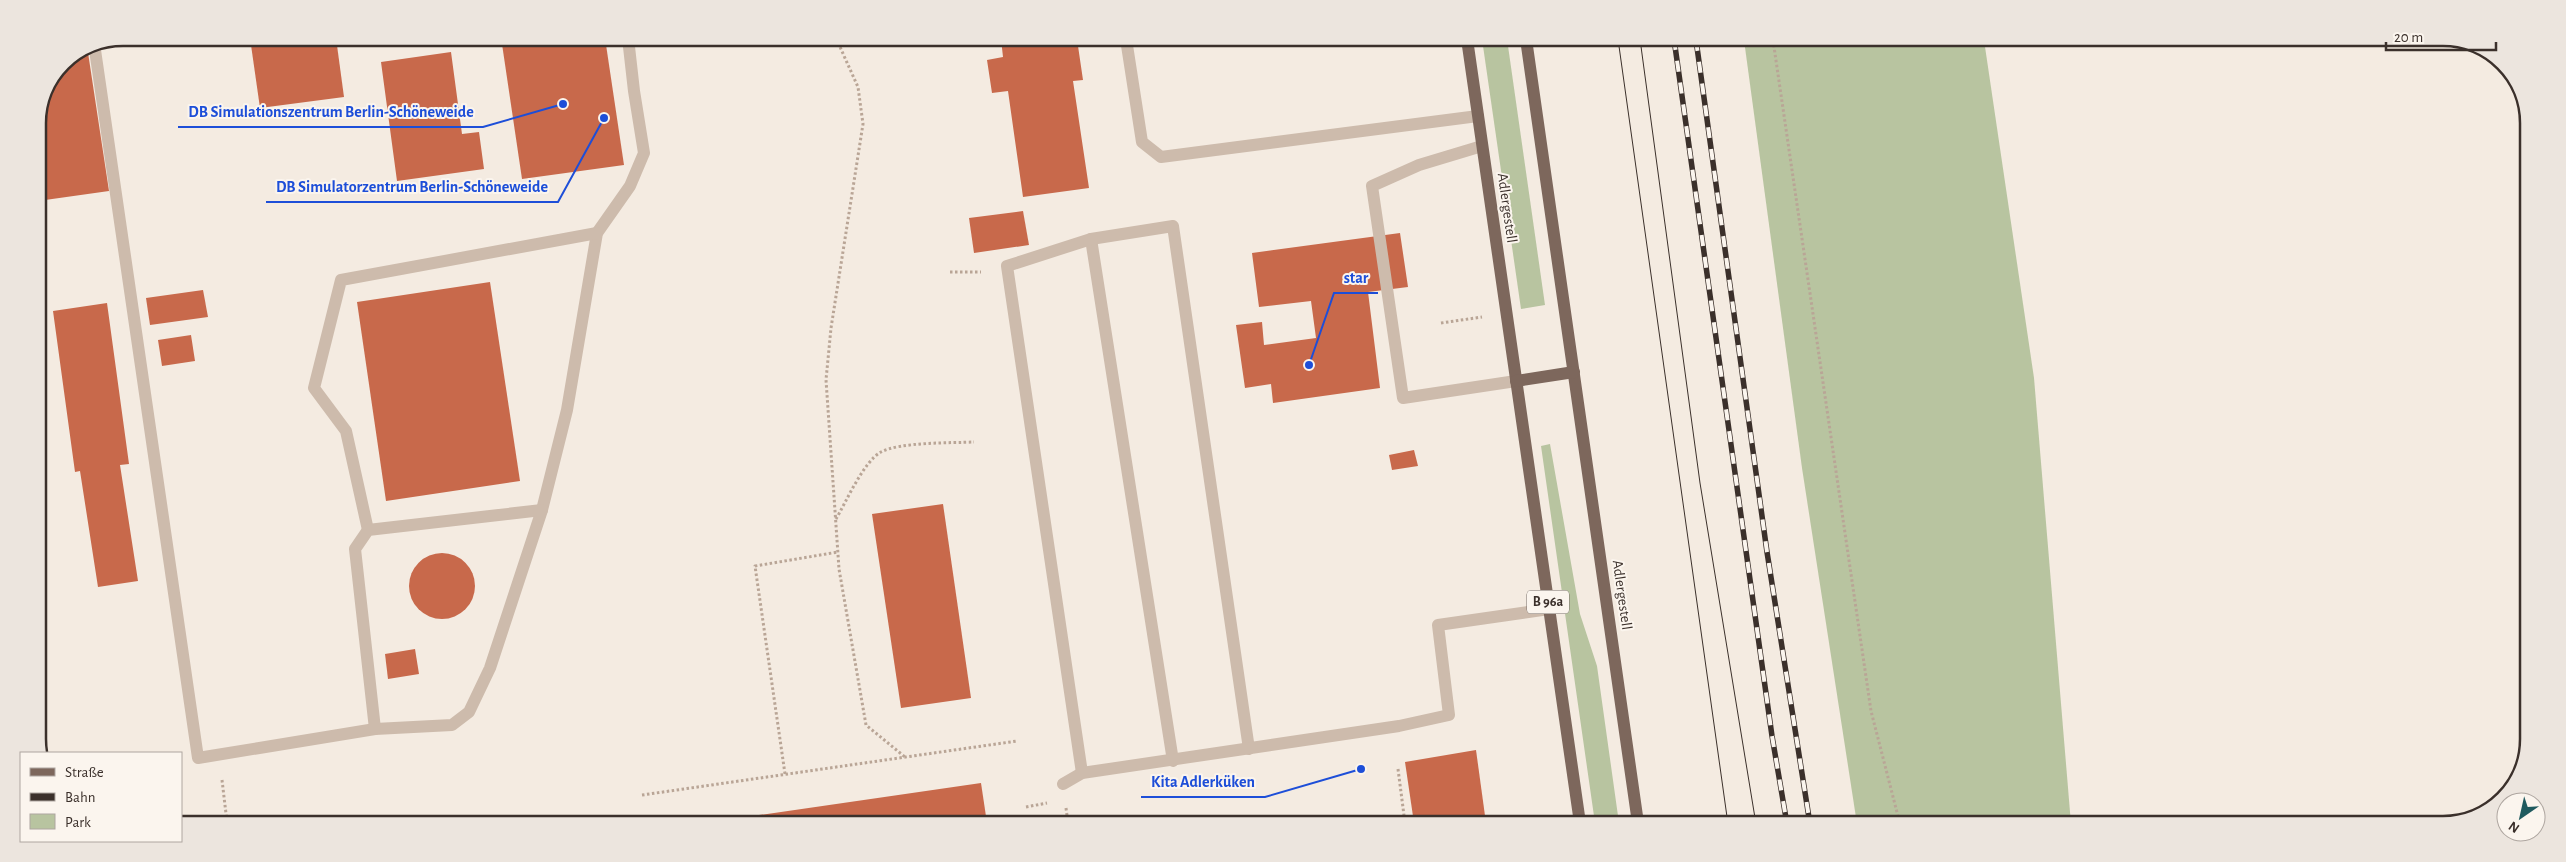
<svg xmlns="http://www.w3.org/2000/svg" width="2566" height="862" font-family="'Alegreya Sans',sans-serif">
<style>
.green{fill:#b8c4a0}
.building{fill:#c8694b}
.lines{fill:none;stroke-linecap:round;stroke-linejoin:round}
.path{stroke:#b9a596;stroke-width:3;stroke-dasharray:2.5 2.5;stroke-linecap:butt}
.minor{stroke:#cdbbac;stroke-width:12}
.major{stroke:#7d675c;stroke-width:12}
.tram{stroke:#3b302b;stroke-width:1}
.rail-casing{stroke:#3b302b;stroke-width:5.5}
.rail{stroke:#fbf5ee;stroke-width:4;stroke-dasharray:11;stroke-linecap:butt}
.labels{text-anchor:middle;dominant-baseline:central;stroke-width:4;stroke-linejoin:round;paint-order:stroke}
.shield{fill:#fbf5ee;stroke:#756b66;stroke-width:1}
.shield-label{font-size:14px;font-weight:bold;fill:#3b302b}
.street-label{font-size:15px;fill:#3b302b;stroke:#fbf5ee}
.rim{fill:none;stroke:#3b302b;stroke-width:2.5}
.leader{fill:none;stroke:#1d4ed8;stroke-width:2}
.callout-dot{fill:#1d4ed8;stroke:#fbf5ee;stroke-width:2}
.callout-label{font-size:16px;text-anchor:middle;font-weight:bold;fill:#1d4ed8;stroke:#fbf5ee;stroke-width:4;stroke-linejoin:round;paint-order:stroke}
</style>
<rect width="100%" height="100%" fill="#f4ebe1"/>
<g class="green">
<polygon points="1482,39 1507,39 1545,305 1521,309"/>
<polygon points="1744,40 1984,40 2034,378 2071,824 1857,824 1802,468"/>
<polygon points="1550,444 1580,614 1597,666 1619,823 1595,823 1541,446"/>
</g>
<g class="building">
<polygon points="250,38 336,38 344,97 260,108"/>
<polygon points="547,38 605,38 624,165 522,179 502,44"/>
<polygon points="1001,39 1067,39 1069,47 1078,46 1083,80 1073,81 1089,188 1023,197 1008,91 992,93 987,60 1003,57"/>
<polygon points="87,46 109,191 38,201 38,123 44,90 63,62"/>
<polygon points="451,52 462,134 479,132 484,169 397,181 381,62"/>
<polygon points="1023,211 1029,245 974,253 969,218"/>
<polygon points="1400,233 1408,287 1368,292 1380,388 1273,403 1271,384 1245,388 1236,325 1262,322 1264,345 1316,338 1311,301 1259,307 1252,253"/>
<polygon points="490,282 520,481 386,501 357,302"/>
<polygon points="203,290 208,317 150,325 146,298"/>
<polygon points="107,303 129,464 120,465 138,581 98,587 80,471 75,472 53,311"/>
<polygon points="191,335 195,361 162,366 158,340"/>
<polygon points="1414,450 1418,466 1392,470 1389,455"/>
<polygon points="943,504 971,698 901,708 872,514"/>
<circle cx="442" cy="586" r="33"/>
<polygon points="415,649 419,674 388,679 385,654"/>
<polygon points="1476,750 1486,823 1414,823 1405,762"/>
<polygon points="981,783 987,823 718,822 718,821"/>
</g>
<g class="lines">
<g class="path">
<polyline points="836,38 858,87 863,124 831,328 826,380 839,569 866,725 905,757"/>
<polyline points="1773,40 1871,711 1900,824"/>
<polyline points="950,272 981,272"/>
<polyline points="1441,323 1482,317"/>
<path d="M836 519C846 502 864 461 881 452 899 442 952 443 974 442"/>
<polyline points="1398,769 1405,823"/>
<polyline points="785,774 755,566 838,552"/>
<polyline points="222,780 227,822"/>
<polyline points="642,795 1017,741"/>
<polyline points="1026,807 1047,803"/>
<polyline points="1066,808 1068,823"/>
</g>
<g class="minor">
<polyline points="1126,39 1142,142 1161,157 1478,116"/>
<polyline points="94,43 198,758 375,729 452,725 469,712 490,668 542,510 567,410 597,233 630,186 644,153 634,91 628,38"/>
<polyline points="1482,146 1419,165 1372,186 1403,398 1516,381"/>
<polyline points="1091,239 1173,761"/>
<polyline points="368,530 346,431 314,388 341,280 597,233"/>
<polyline points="375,729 355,549 368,530 542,510"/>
<polyline points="1082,773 1007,266 1091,239 1173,226 1249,749"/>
<polyline points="1063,784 1082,773 1399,726 1449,715 1438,625 1549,609"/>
</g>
<g class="major">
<polyline points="1467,39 1580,823"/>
<polyline points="1526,39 1638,823"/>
<polyline points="1516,381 1574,372"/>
</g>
<g class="tram">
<polyline points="1618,39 1728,824"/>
<polyline points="1640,39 1700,483 1756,824"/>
</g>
<defs>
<g id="rail">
<polyline points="1674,39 1772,736 1787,824"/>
<polyline points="1696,40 1767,552 1810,824"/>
</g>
</defs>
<use href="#rail" class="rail-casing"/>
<use href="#rail" class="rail"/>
</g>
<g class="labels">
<rect class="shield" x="1527" y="590.5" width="42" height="23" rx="4"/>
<g class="shield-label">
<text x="1548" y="602">B 96a</text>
</g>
<g class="street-label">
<text transform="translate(1507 208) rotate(82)">Adlergestell</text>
<text transform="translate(1622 595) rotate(82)">Adlergestell</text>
</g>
</g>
<path d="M0 0H2566V862H0ZM123 46H2443A77 77 0 0 1 2520 123V739A77 77 0 0 1 2443 816H123A77 77 0 0 1 46 739V123A77 77 0 0 1 123 46Z" fill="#ece5de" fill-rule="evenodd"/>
<path class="rim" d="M123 46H2443A77 77 0 0 1 2520 123V739A77 77 0 0 1 2443 816H123A77 77 0 0 1 46 739V123A77 77 0 0 1 123 46Z"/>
<path class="leader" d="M563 104L483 127H178M604 118L558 202H266M1309 365L1334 293H1378M1361 769L1265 797H1141"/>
<g class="callout-dot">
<circle cx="563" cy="104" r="5"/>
<circle cx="604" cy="118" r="5"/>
<circle cx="1309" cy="365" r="5"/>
<circle cx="1361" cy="769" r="5"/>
</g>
<g class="callout-label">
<text x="331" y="117">DB Simulationszentrum Berlin-Schöneweide</text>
<text x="412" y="192">DB Simulatorzentrum Berlin-Schöneweide</text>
<text x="1356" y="283">star</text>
<text x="1203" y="787">Kita Adlerküken</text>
</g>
<rect x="20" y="752" width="162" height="90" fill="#fbf5ee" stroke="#aea6a0"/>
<rect x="30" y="768" width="25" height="8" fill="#7d675c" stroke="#aea6a0"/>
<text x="65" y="777" font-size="15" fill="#3b302b">Straße</text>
<rect x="30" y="793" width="25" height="8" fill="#3b302b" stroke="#aea6a0"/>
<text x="65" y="802" font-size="15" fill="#3b302b">Bahn</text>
<rect x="30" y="814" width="25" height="15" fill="#b8c4a0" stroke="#aea6a0"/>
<text x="65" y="827" font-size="15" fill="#3b302b">Park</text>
<g transform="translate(2521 817) rotate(214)"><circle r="24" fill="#fbf5ee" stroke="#aea6a0"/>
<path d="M0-4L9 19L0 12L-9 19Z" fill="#1f5a5e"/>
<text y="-8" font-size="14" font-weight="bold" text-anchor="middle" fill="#3b302b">N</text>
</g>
<path d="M2386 42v8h110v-8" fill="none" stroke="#3b302b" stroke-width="2.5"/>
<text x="2394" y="42" font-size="15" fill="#3b302b" stroke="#fbf5ee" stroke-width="4" paint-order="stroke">20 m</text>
</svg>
